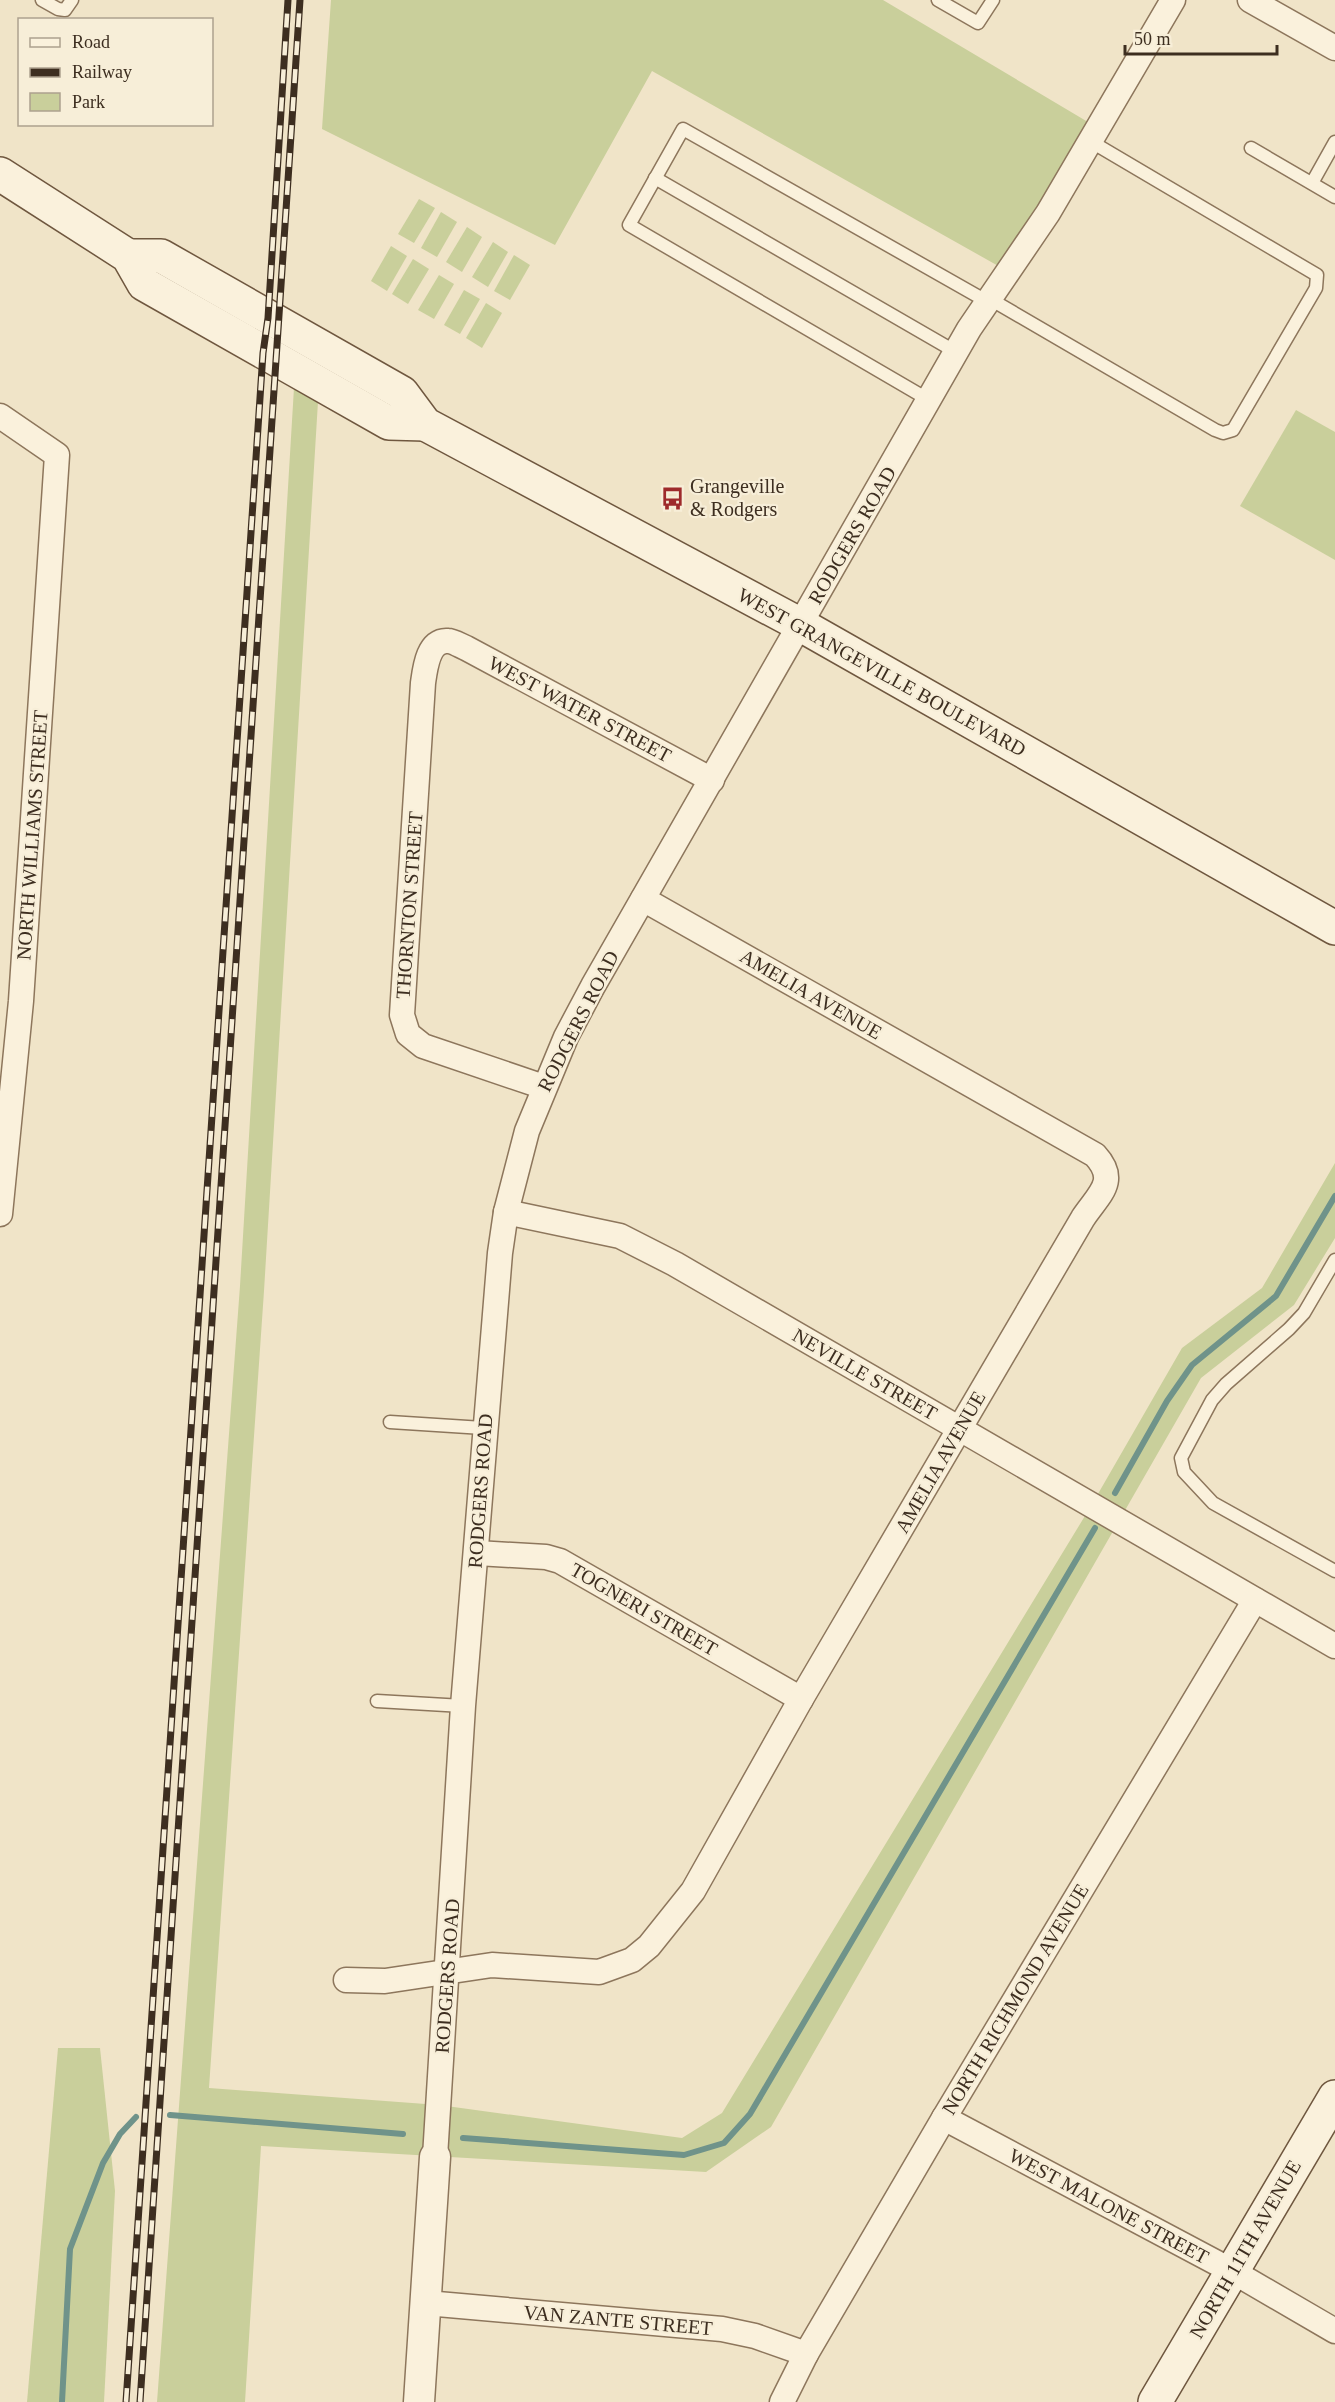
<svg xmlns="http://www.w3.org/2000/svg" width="1335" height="2402" font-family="Georgia,serif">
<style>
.green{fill:#c9cf9b}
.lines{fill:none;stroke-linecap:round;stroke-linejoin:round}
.stream{stroke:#6f938a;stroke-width:6}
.service-casing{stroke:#8d765c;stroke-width:15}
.minor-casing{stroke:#8d765c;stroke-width:27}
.tertiary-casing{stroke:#8d765c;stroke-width:33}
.secondary-casing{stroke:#6f573f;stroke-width:36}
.service{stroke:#faf1dc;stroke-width:12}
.minor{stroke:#faf1dc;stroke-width:24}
.tertiary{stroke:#faf1dc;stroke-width:30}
.secondary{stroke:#faf1dc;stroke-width:33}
.rail-casing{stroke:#3d2e20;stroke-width:7}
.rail{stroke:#f7eed8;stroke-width:4.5;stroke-dasharray:14;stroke-linecap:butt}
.labels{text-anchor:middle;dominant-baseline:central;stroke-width:4.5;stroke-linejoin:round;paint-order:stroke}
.poi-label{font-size:20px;fill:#3d2e20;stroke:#f7eed8;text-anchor:start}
.street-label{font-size:20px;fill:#3d2e20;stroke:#f7eed8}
</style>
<rect width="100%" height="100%" fill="#f0e4c8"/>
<g class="green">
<polygon points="331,0 883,0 1098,128 1009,272 652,71 555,245 322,129"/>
<polygon points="419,199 435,208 414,243 398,234"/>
<polygon points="441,212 457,222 437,257 421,248"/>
<polygon points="467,227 482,237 462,272 446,262"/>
<polygon points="493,242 508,252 488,287 472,277"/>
<polygon points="391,246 407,256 387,291 371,281"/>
<polygon points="514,255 530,265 510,300 494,291"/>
<polygon points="413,259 429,269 408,304 392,294"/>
<polygon points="439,275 454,284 434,319 418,310"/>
<polygon points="464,290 480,299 460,334 444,325"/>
<polygon points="486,303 502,313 482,348 466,338"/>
<polygon points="295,371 319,385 264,1291 209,2088 439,2105 682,2138 722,2113 1091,1506 1182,1348 1262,1288 1335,1163 1335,1238 1294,1305 1201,1378 771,2127 706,2172 261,2146 245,2402 157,2402 240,1286"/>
<polygon points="1296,410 1335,432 1335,560 1240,506"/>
<polygon points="58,2048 100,2048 115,2191 104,2402 27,2402"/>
</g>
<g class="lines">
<g class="stream">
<polyline points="1115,1493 1167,1401 1192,1365 1276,1296 1335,1196"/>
<polyline points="170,2115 403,2134"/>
<polyline points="463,2138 684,2155 724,2143 750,2114 1095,1528"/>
<polyline points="62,2402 70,2249 103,2163 120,2134 136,2117"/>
</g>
<defs>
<g id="service">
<polyline points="42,0 58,9 65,10 72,0"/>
<polyline points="938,0 978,23 993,0"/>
<polyline points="1251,148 1335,197"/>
<polyline points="655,178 956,352"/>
<polyline points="1312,183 1335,142"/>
<polyline points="990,299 1215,430 1223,433 1233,430 1316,288 1317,275 1090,141"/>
<polyline points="929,400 629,225 683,129 988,302"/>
<polyline points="1335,1260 1304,1313 1289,1329 1226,1384 1212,1400 1181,1458 1184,1472 1213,1503 1335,1571"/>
<polyline points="390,1422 483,1428"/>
<polyline points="377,1701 463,1706"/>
</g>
<g id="minor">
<polyline points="1250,0 1335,48"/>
<polyline points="0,416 57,455 21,1001 0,1214"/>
<path d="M544 1087 423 1046 408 1034 402 1015 423 683C425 669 428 639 448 641 453 641 461 646 466 648L712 780"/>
<polyline points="506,1212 620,1236 675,1264 1335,1646"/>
<polyline points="477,1553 546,1557 560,1561 801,1699"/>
<path d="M346 1980 385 1981 492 1965 599 1972 632 1960 649 1946 693 1891 801 1699 1083 1218C1099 1194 1119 1181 1095 1155L643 899"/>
<polyline points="944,2118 1232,2271 1335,2331"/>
<polyline points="435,2157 463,1706 500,1253 506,1212 527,1131 566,1037 593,986 969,329 1048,213 1173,0"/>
<polyline points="426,2303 722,2329 755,2336 806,2354"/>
<polyline points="782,2402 806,2354 944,2118 1255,1600"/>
</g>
<polyline id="tertiary" points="419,2402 435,2157"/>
<g id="secondary">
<polyline points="0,174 128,256 144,284 389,423 425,424"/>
<polyline points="128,256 161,256 402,393 425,424 801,625 1335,928"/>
<polyline points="1155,2402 1335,2097"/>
</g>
</defs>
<use href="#service" class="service-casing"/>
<use href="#minor" class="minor-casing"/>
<use href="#tertiary" class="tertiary-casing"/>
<use href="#secondary" class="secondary-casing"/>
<use href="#service" class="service"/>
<use href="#minor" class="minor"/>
<use href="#tertiary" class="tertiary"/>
<use href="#secondary" class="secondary"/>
<defs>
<g id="rail">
<polyline points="126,2402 263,353 268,318 288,0"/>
<polyline points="140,2402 300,0"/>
</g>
</defs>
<use href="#rail" class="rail-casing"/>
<use href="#rail" class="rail"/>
</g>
<defs>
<symbol id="bus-bare" viewBox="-9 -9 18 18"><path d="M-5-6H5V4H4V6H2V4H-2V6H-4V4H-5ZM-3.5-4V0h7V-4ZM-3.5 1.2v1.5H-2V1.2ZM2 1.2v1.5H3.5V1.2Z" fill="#9e2a2b" stroke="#f7eed8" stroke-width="2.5" paint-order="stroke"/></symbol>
</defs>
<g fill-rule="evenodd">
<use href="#bus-bare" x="656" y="482" width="33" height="33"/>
</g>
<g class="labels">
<g class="poi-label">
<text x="690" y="486">Grangeville<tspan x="690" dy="23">&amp; Rodgers</tspan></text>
</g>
<g class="street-label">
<text transform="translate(852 535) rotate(-60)">RODGERS ROAD</text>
<text transform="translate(882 672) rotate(29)">WEST GRANGEVILLE BOULEVARD</text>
<text transform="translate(580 709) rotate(28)">WEST WATER STREET</text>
<text transform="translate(32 835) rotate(-86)">NORTH WILLIAMS STREET</text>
<text transform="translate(409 905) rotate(-86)">THORNTON STREET</text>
<text transform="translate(811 994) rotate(30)">AMELIA AVENUE</text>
<text transform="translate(578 1021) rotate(-63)">RODGERS ROAD</text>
<text transform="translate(865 1374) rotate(30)">NEVILLE STREET</text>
<text transform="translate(940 1462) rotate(-60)">AMELIA AVENUE</text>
<text transform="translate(480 1491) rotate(-86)">RODGERS ROAD</text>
<text transform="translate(644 1609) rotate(30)">TOGNERI STREET</text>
<text transform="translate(447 1976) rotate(-86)">RODGERS ROAD</text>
<text transform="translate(1015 1999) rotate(-59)">NORTH RICHMOND AVENUE</text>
<text transform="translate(1109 2206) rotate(28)">WEST MALONE STREET</text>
<text transform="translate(1245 2249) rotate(-60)">NORTH 11TH AVENUE</text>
<text transform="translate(618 2320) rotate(5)">VAN ZANTE STREET</text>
</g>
</g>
<rect x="18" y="18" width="195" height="108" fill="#f7eed8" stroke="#ada18e" stroke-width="1.5"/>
<rect x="30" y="38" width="30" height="9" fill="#faf1dc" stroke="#ada18e" stroke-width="1.5"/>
<text x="72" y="48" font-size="18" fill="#3d2e20">Road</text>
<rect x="30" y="68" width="30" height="9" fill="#3d2e20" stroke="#ada18e" stroke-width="1.5"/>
<text x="72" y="78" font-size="18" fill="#3d2e20">Railway</text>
<rect x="30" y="93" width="30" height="18" fill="#c9cf9b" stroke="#ada18e" stroke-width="1.5"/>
<text x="72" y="108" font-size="18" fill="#3d2e20">Park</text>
<path d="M1125 45v9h152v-9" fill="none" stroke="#3d2e20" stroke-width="3"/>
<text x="1134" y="45" font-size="18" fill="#3d2e20" stroke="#f7eed8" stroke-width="4.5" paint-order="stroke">50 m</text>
</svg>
